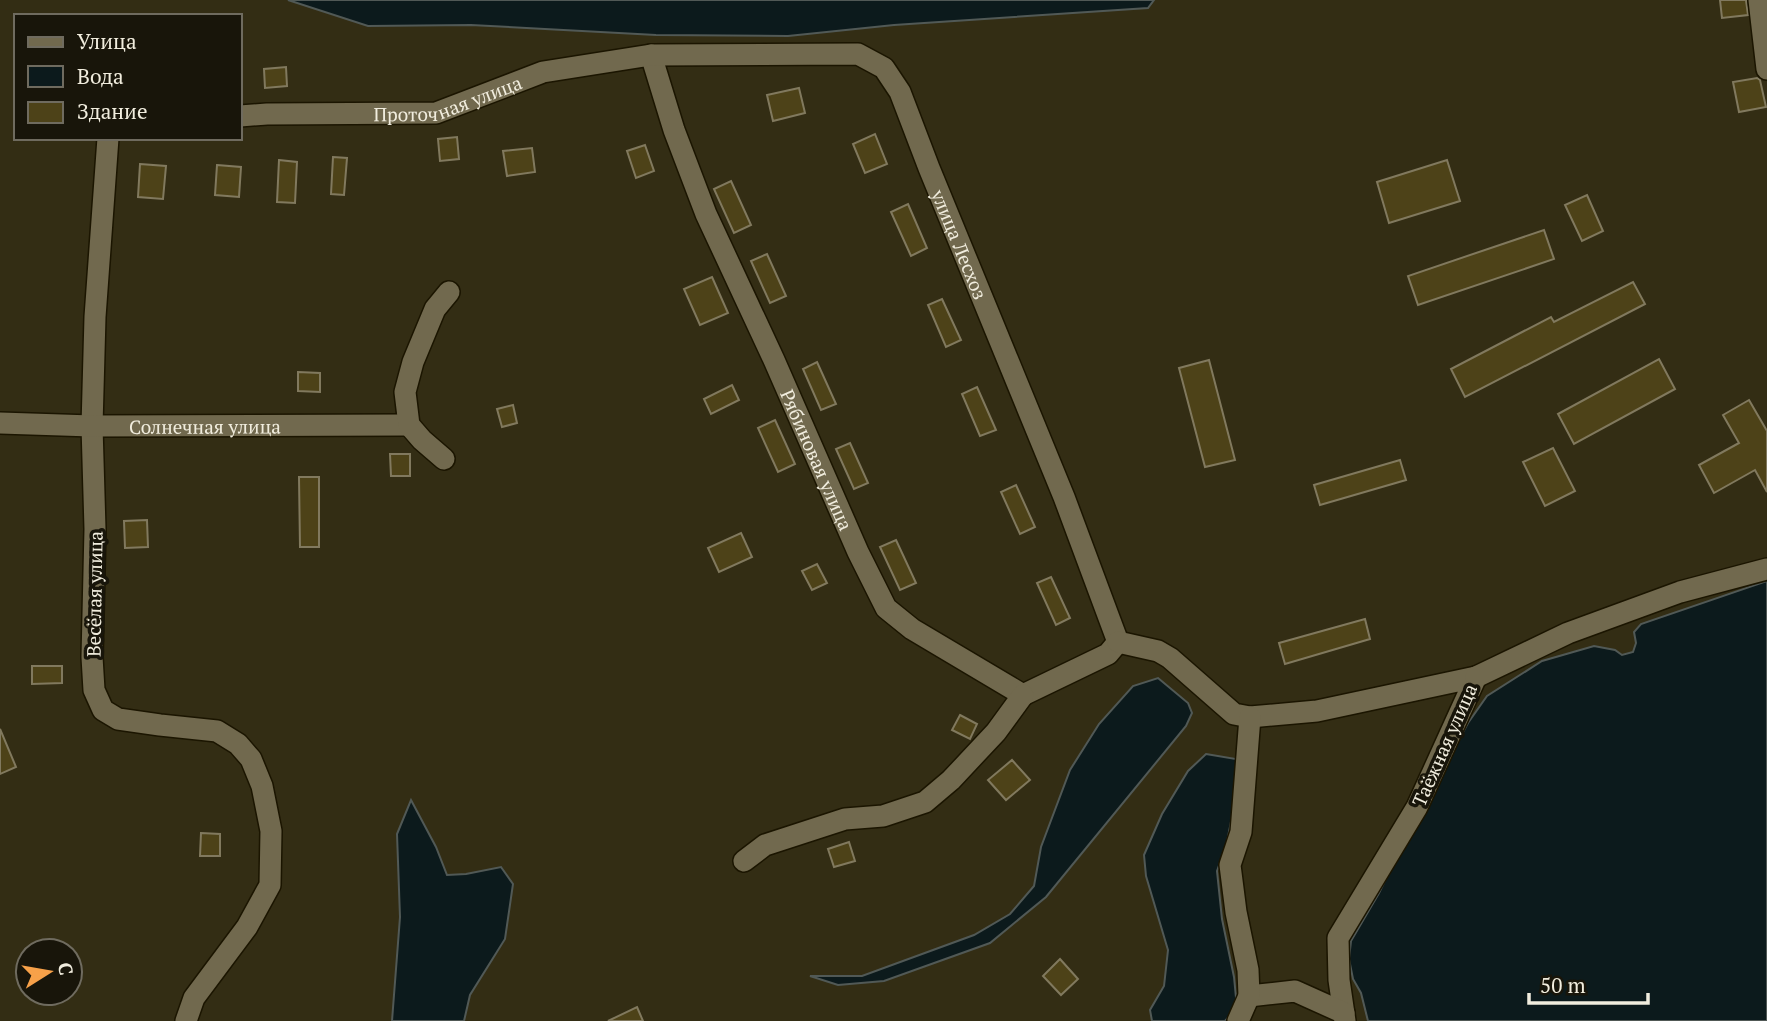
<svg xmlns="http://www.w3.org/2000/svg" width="1767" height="1021" font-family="'PT Serif',serif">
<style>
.water{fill:#0c1a1c;stroke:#515956;stroke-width:2}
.building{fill:#4d4218;stroke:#81795e;stroke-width:2}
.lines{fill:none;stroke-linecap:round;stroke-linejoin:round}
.minor-casing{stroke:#1b1500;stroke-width:24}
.minor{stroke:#71694e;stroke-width:21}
.labels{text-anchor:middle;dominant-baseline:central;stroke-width:7;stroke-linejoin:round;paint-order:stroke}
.street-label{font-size:19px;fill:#f1edde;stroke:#18150a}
</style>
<rect width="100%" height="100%" fill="#332d14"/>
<g class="water">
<polygon points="288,0 1154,0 1148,8 894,25 788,36 656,35 471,25 368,26"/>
<polygon points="1767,581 1767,1021 1368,1021 1361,993 1353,979 1349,959 1351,941 1379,893 1402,845 1468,723 1487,696 1542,661 1594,646 1615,650 1622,655 1633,652 1636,643 1634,632 1641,624"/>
<polygon points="1158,678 1188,703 1192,713 1186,726 1046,897 990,943 884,981 838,985 810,976 862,976 974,935 1010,914 1034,886 1041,847 1070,770 1099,724 1133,686"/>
<polygon points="1206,754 1236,759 1237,791 1227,842 1217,871 1222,919 1234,977 1237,1008 1225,1021 1152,1021 1150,1010 1164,986 1168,950 1146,876 1144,855 1162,814 1188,771"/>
<polygon points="411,800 436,847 447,875 466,874 501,867 513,884 505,939 470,995 464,1021 392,1021 400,917 397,834"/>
</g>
<g class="building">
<polygon points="1720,0 1746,0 1748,15 1722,18"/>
<polygon points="286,67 287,86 265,88 264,69"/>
<polygon points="1757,78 1760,80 1766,107 1739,112 1733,82"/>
<polygon points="799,88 805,113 773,121 767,95"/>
<polygon points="875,134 887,164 865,173 853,144"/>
<polygon points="457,137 459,159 440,161 438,139"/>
<polygon points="645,145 654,171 636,178 627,151"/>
<polygon points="532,148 535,172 507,176 503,151"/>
<polygon points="333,157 347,158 344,195 331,194"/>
<polygon points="279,160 297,162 295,203 277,202"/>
<polygon points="1447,160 1460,201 1389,223 1377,182"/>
<polygon points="140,164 166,166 163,199 138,197"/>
<polygon points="217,165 241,167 239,197 215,195"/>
<polygon points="731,181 751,225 734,233 714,189"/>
<polygon points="1587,195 1603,231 1582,241 1565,205"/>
<polygon points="908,204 927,248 911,256 891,212"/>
<polygon points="1544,230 1554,259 1418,305 1408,276"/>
<polygon points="767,254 786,296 770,303 751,261"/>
<polygon points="712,277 728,313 700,325 684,289"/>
<polygon points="1633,282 1645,304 1465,397 1451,369 1551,317 1554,322"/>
<polygon points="942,299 961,340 946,347 928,305"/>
<polygon points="1659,359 1675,389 1574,444 1558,414"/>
<polygon points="1209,360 1235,460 1205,467 1179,368"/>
<polygon points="817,362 836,404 821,410 803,369"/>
<polygon points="298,372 320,373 320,392 298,391"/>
<polygon points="732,385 739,400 711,414 704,399"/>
<polygon points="977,387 996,430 980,436 962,394"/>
<polygon points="1749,400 1767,431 1767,492 1755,470 1714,493 1699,465 1739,443 1723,415"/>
<polygon points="513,405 517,423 502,427 497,409"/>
<polygon points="775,420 795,464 778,472 758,428"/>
<polygon points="850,443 868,483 854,489 836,449"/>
<polygon points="1553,448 1575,491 1545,506 1523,462"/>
<polygon points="390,454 410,454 410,476 391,476"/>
<polygon points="1400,460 1406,480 1320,505 1314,485"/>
<polygon points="299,477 319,477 319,547 300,547"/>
<polygon points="1016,485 1035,527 1020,534 1001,492"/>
<polygon points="147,520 148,547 125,548 124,521"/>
<polygon points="741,533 752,557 719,572 708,548"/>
<polygon points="896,540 916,583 900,590 880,547"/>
<polygon points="817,564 827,583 812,590 802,571"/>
<polygon points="1051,577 1070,618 1056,625 1037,583"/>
<polygon points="1365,619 1370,639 1285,664 1279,643"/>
<polygon points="32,666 62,666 62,683 32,684"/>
<polygon points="960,715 977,724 970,739 952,730"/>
<polygon points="0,729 16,767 0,774"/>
<polygon points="1012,760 1030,780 1006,800 988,780"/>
<polygon points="201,833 220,834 220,856 200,856"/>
<polygon points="849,842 855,861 834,867 828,849"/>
<polygon points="1060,959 1078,979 1061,995 1043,976"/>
<polygon points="637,1007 643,1021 608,1021"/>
</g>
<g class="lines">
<defs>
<g id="minor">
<polyline points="1759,0 1767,69"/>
<path id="s1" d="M651 55 674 130 706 214 774 360 858 552 886 608 912 629 1023 695 1108 654 1118 642"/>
<path id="s2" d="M240 116 267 114 436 113 543 72 651 55 858 54 884 68 900 92 929 168 1064 497 1118 642"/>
<polyline points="108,138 95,317 92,426 95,529 92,657 94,690 103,710 118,719 160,725 217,731 238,744 251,759 262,786 271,831 270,885 247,927 194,998 186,1021"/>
<path id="s3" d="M0 423 92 426 409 425"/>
<polyline points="444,459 422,440 409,425 405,392 413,362 435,309 449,292"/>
<polyline points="1118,642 1158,651 1170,658 1234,714 1250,717 1317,711 1476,677 1417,807 1338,938 1339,980 1345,1021"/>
<polyline points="1476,677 1568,633 1680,592 1767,569"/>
<polyline points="744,861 765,845 845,819 883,816 925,802 951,780 996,732 1023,695"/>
<polyline points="1249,996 1295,991 1344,1013"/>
<polyline points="1238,1021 1249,996 1248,970 1236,912 1230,865 1241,832 1250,717"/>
</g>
</defs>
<use href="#minor" class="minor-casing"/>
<use href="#minor" class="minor"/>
</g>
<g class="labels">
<g class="street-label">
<text stroke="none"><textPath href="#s2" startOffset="210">Проточная улица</textPath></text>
<text stroke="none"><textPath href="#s2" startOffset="849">улица Лесхоз</textPath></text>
<text stroke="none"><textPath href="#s3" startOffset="205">Солнечная улица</textPath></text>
<text stroke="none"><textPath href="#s1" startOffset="438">Рябиновая улица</textPath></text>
<text transform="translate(94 594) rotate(-89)">Весёлая улица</text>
<text transform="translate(1444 745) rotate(-66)">Таёжная улица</text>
</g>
</g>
<rect x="14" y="14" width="228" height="126" fill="#18150a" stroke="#6f6b5f" stroke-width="2"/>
<rect x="28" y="37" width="35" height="10" fill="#71694e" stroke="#6f6b5f" stroke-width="2"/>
<text x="77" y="49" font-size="21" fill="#f1edde">Улица</text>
<rect x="28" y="66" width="35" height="21" fill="#0c1a1c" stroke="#6f6b5f" stroke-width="2"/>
<text x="77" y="84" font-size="21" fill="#f1edde">Вода</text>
<rect x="28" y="102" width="35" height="21" fill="#4d4218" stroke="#6f6b5f" stroke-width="2"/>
<text x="77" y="119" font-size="21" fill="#f1edde">Здание</text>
<g transform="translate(49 972) rotate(79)"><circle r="33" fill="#18150a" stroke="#6f6b5f" stroke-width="2"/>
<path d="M0-5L12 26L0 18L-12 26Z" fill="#f7a149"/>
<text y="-10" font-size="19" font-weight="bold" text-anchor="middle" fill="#f1edde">С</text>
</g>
<path d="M1529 993v10h119v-10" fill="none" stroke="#f1edde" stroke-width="3.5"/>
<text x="1540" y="993" font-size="21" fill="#f1edde" stroke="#18150a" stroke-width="5" paint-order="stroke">50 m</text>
</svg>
